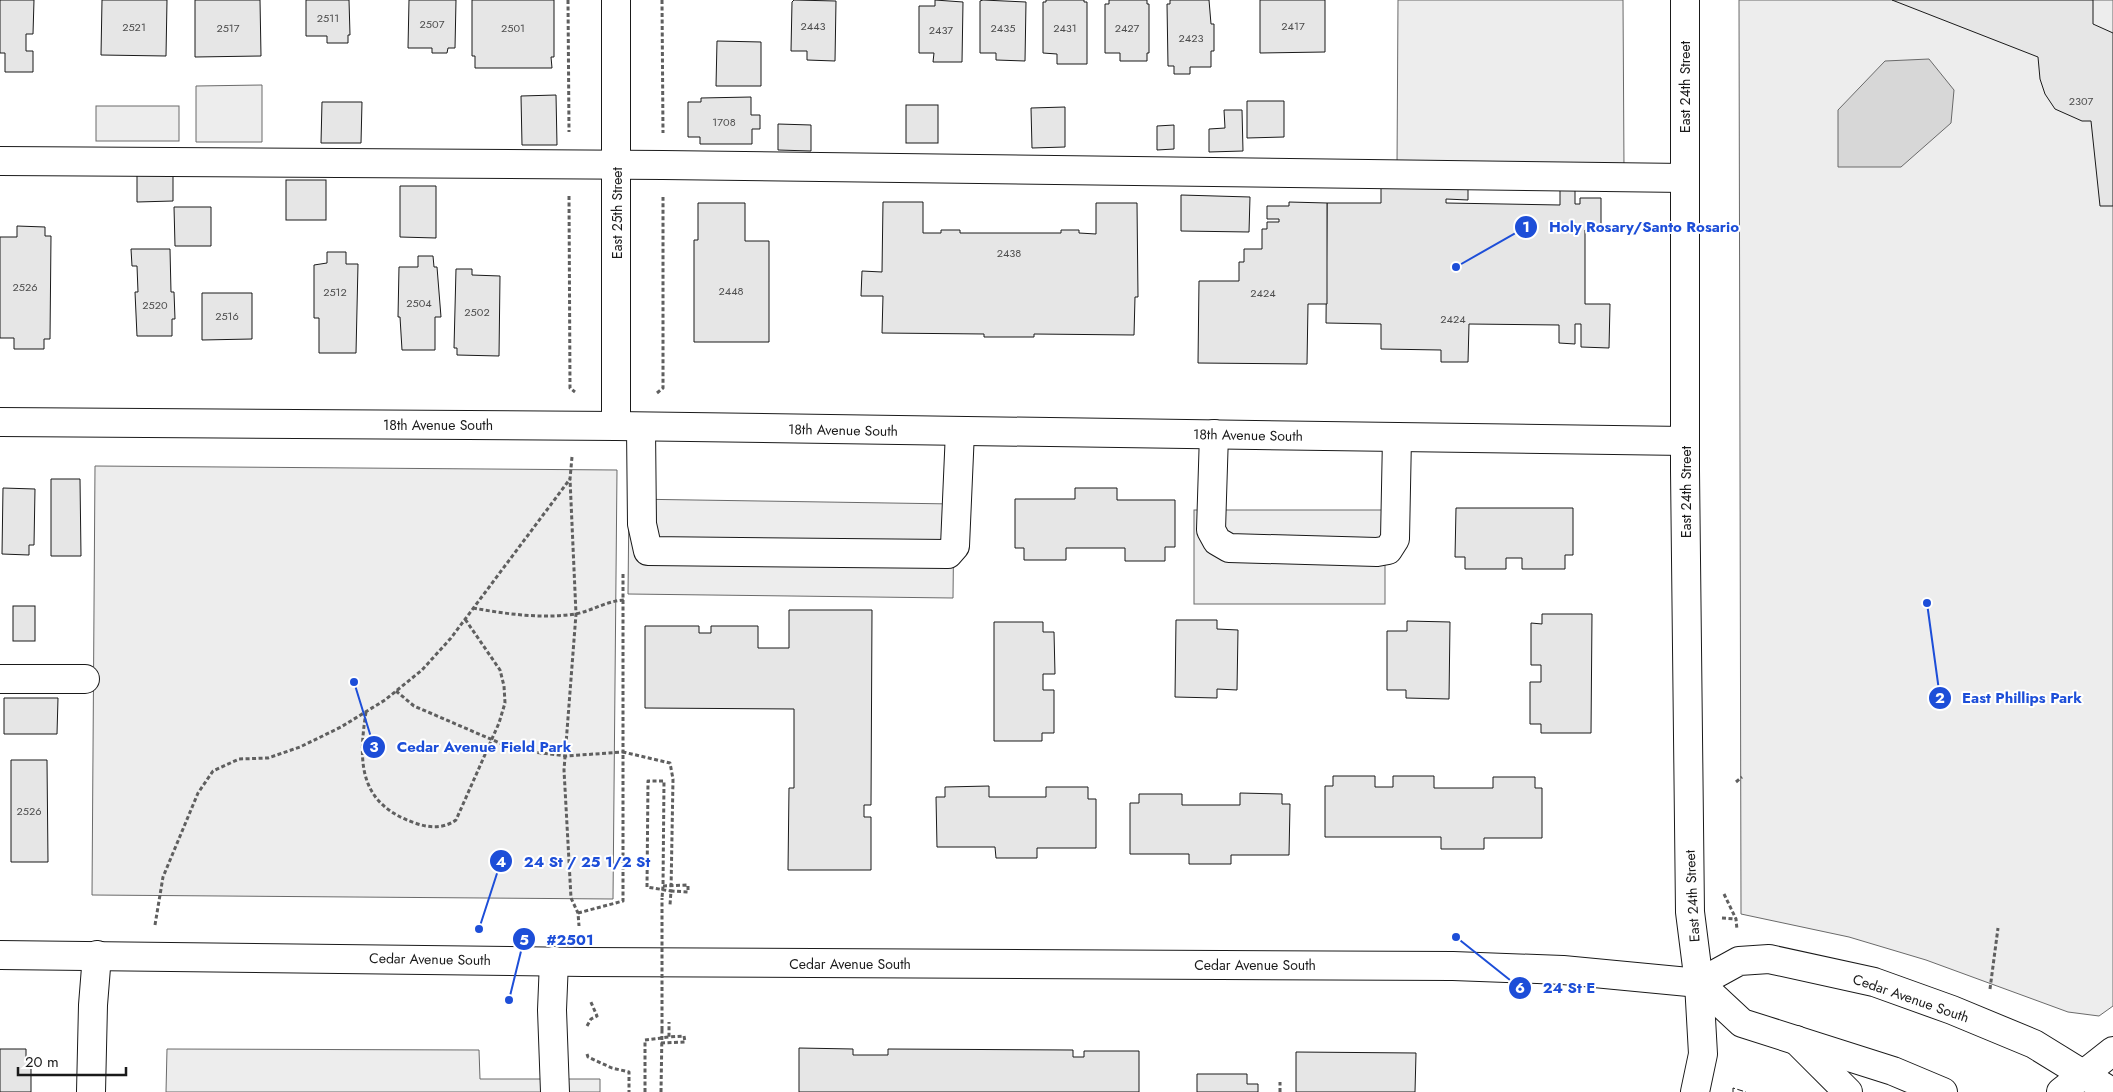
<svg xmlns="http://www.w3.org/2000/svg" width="2113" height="1092" font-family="Jost,sans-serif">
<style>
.built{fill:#ededed;stroke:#6a6a6a}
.water{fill:#d7d7d7;stroke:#6a6a6a}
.building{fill:#e6e6e6;stroke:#1a1a1a}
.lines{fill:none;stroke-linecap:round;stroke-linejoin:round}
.minor-casing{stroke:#1a1a1a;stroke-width:30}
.major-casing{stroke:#1a1a1a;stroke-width:30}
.highway-casing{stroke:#1a1a1a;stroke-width:30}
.path{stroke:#5f5f5f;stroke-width:3;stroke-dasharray:4 2.5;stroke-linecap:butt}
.minor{stroke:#fff;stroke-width:28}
.major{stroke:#fff;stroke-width:28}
.highway{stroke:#fff;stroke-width:28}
.path-bridge{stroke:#5f5f5f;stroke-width:3;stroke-dasharray:4 2.5;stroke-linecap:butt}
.fence{stroke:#1a1a1a;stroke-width:1;stroke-dasharray:6 2.5;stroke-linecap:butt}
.labels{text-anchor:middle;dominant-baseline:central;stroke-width:4;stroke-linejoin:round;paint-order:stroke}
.number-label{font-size:11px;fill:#4d4d4d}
.street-label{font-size:14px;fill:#1a1a1a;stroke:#fff}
.leader{fill:none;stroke:#1d4ed8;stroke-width:2}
.callout-dot{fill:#1d4ed8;stroke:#fff;stroke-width:2}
.mark-label{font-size:15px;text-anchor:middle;font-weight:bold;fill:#fff}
.callout-label{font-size:15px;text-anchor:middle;font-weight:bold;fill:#1d4ed8;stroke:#fff;stroke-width:4;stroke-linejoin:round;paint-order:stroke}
</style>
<rect width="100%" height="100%" fill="#fff"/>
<g class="built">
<polygon points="1398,0 1623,0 1624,169 1397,167"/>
<polygon points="1739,0 2113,0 2113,1006 2099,1016 2068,1012 1926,960 1849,937 1741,914"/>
<polygon points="262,85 262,142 196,142 196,86"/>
<rect x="96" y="106" width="83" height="35"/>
<polygon points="95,466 617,470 613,899 92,895"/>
<polygon points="629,499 954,504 953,598 628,594"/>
<rect x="1194" y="510" width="191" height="94"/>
<polygon points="167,1049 479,1050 480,1079 600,1079 600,1092 166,1092"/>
</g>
<polygon class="water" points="1929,59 1954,90 1951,123 1901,167 1838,167 1838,110 1885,61"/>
<g class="building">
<polygon points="0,0 34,0 33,34 26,34 26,51 33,51 33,72 5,72 5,53 0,53"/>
<polygon points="102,0 167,0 166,56 101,55"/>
<polygon points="195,0 260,0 261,56 195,57"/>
<polygon points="306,0 349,0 350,35 348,35 348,43 327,43 327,36 306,36"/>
<polygon points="409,0 456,0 455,48 448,48 447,53 432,53 432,48 408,48"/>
<polygon points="472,0 554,0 554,57 551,57 552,68 475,68 475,56 472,56"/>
<polygon points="794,0 836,1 835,61 807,60 807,51 791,51 792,2"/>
<polygon points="935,0 963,2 962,62 933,62 934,53 919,53 919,6 935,6"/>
<polygon points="983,0 1026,2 1025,61 996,60 996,53 980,53 980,1"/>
<polygon points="1046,0 1084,0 1084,2 1087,2 1087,64 1057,64 1057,54 1043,53 1043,2 1046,2"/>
<polygon points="1109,0 1147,0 1147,4 1149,4 1149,53 1147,53 1147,61 1120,61 1120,53 1105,53 1105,4 1109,4"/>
<polygon points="1170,0 1209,0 1211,24 1214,24 1214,51 1211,51 1211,67 1190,67 1190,74 1174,74 1174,66 1168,66 1167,4 1170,4"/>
<polygon points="1260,0 1325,0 1325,52 1260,53"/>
<polygon points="1892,0 2093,0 2093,24 2113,33 2113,206 2100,206 2091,121 2082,121 2055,109 2045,94 2040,79 2038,57"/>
<polygon points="717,41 761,42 761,86 716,86"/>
<polygon points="556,95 557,145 522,145 521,96"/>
<polygon points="751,97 751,115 760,115 760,129 752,129 752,144 700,144 700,137 688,137 688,102 701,102 701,98"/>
<polygon points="1247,101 1284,101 1284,137 1247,138"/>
<polygon points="322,102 362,102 361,143 321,143"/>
<rect x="906" y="105" width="32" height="38"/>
<polygon points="1065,107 1065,147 1032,148 1031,108"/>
<polygon points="1224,110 1242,110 1243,151 1209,152 1209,129 1225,128"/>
<polygon points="778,124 811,125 811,151 778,150"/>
<polygon points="1174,125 1174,149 1157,150 1157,126"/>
<polygon points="173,172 173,201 137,202 137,173"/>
<polygon points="1381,176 1468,179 1468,200 1446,199 1446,203 1560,205 1560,185 1575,185 1575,204 1580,204 1580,198 1601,198 1601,230 1585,230 1585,304 1610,304 1609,348 1581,347 1581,324 1575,324 1575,344 1559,343 1559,325 1469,324 1468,362 1441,362 1441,350 1381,349 1381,324 1326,323 1327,203 1381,203"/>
<rect x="286" y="180" width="40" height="40"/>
<polygon points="400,186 436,186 436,238 400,237"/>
<polygon points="1181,195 1250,197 1249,232 1181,231"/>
<polygon points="883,202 923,202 923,233 941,233 941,230 960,230 960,233 1061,233 1061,230 1079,230 1079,233 1096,234 1096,203 1137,203 1138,297 1135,297 1134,335 1034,334 1034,337 984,337 984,334 882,333 883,296 861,296 862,271 882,272"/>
<polygon points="1289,202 1327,203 1327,304 1308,304 1307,364 1198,363 1199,281 1239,281 1239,262 1244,262 1244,249 1262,249 1262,229 1267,229 1267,222 1279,222 1279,219 1267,219 1267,206 1289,206"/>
<polygon points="698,203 745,203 745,241 769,241 769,342 694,342 694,240 698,240"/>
<polygon points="174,207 211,207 211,246 175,246"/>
<polygon points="17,226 45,227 45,236 51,236 50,339 44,339 44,349 14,349 14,338 0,338 0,237 17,237"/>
<polygon points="131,249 170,249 171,292 174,292 175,319 172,319 172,336 137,336 135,292 138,292 137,266 132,266"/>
<polygon points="327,252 346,252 346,264 358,264 356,353 319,353 319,318 314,318 314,265 327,263"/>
<polygon points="418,256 433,256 434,267 437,267 441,317 435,317 435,350 402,350 400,317 398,317 399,267 418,267"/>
<polygon points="456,269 472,269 472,275 500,276 499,356 457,355 457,348 454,348"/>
<polygon points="202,293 252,293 252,339 202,340"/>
<polygon points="51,479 80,479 81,556 51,556"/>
<polygon points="3,488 35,489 34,545 29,545 29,555 2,554"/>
<polygon points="1075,488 1117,488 1117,500 1175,500 1175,547 1165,547 1165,561 1125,561 1125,548 1066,548 1066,560 1024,560 1024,548 1015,548 1015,499 1075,499"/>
<polygon points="1456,508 1573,508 1573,555 1565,555 1565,569 1522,569 1522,558 1506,558 1506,569 1465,569 1465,557 1455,557"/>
<rect x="13" y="606" width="22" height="35"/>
<polygon points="789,610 872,610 871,805 864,805 864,817 871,817 871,870 788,870 789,788 794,788 794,709 645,708 645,626 699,626 699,633 711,633 711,626 758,626 758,648 789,648"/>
<polygon points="1542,614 1592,614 1591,733 1541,733 1541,724 1530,724 1530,682 1541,682 1541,665 1531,665 1531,623 1542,624"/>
<polygon points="1176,620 1217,620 1217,629 1238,630 1237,690 1217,689 1217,698 1175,697"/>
<polygon points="1407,621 1450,622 1449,699 1406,698 1406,690 1387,690 1387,631 1407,631"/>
<polygon points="994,622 1043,622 1043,632 1054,632 1055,674 1043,674 1043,690 1054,690 1054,733 1042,733 1042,741 994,741"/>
<polygon points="4,698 58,698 57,734 4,734"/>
<polygon points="11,760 47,760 48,862 11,862"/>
<polygon points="1333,776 1375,776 1375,787 1393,787 1393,776 1434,776 1434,788 1493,788 1493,777 1535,777 1535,788 1542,788 1542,838 1484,838 1484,849 1441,849 1441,837 1325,837 1325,786 1333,786"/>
<polygon points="989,786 989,797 1046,797 1046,787 1088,787 1088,799 1096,799 1096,848 1037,848 1037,858 996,858 995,847 937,847 936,797 945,797 945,787"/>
<polygon points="1240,793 1282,794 1282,804 1290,804 1289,855 1231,855 1231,864 1189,864 1189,854 1130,854 1130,803 1139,803 1139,794 1182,794 1182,805 1240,805"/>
<polygon points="799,1048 853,1049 853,1055 888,1055 888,1049 1073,1050 1073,1057 1084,1057 1084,1051 1139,1051 1139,1092 799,1092"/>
<polygon points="0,1049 26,1049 26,1061 31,1061 31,1092 0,1092"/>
<polygon points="1296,1052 1416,1053 1415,1092 1296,1092"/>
<polygon points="1197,1074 1247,1074 1247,1084 1258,1084 1258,1092 1197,1092"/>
</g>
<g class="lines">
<defs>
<g id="minor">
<polyline points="1685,0 1685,471 1690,912 1699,983 1703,1054 1695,1092"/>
<polyline points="0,161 663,165 1685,178"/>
<polyline points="0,422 616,426 1685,441"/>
<polyline points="616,426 616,0"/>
<polyline points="641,428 642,524 648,551 948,554 955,546 960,431"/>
<polyline points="1214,434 1211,530 1217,541 1229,548 1377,552 1388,550 1395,539 1397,437"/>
<polyline points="0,679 85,679"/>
<polyline points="554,961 552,1010 555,1092"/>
<polyline points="91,1092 93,1005 97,955"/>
<polyline points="2061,1092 2113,1051"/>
</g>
<g id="major">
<polyline points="0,955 584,962 1453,966 1563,970 1699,983 1739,961 1769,959 1874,982 1952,1010 2034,1044 2112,1092"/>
<polyline points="1699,983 1742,1023 1893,1071 1943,1092"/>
</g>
<polyline id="highway" points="1796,1040 1848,1092"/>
</defs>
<use href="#minor" class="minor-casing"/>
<use href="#major" class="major-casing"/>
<use href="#highway" class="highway-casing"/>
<g class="path">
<polyline points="568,0 569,132"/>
<polyline points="662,0 663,133"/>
<polyline points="569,196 570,388 575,392"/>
<polyline points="657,393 663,388 663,197"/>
<polyline points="572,457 570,479 576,614 564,770 571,898 578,913 579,926"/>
<path d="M473 608C506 614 542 619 575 614 592 611 606 601 624 600"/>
<polyline points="396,691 414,706 516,750 566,756 623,752 623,572"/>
<path d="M366 712C358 763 359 804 415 823 429 828 443 829 456 820L499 723 505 703 504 686 500 670 465 619"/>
<polyline points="1736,782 1742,777"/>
<polyline points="663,886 688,885 688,892 671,891 670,905"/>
<polyline points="1724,894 1736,919 1737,930"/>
<polyline points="578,913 623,901 623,752 670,763 673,779 671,891 647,887 648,781 664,781 663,886 662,898"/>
<polyline points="1722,918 1736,919"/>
<polyline points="155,925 163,877 198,793 213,771 239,759 268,758 300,747 341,727 385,700 422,670 451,638 570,479"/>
<polyline points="1990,989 1998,928"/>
<polyline points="587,1026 591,1019 597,1016 590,1000"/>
<polyline points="661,1043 685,1042 684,1036 669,1037 669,1022"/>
<polyline points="587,1054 588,1057 612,1068 629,1072 629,1092"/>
<polyline points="645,1092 645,1040 669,1037"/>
<polyline points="661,1092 662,1030"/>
<polyline points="1280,1092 1280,1082"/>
</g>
<use href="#minor" class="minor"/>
<use href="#major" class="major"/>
<use href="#highway" class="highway"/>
<polyline class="path-bridge" points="662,1030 662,898"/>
<polyline class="fence" points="1733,1092 1733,1088 1746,1092"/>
</g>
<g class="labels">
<g class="number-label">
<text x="328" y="18">2511</text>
<text x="432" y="24">2507</text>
<text x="813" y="26">2443</text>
<text x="1293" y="26">2417</text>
<text x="134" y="27">2521</text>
<text x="228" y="28">2517</text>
<text x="513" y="28">2501</text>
<text x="1003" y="28">2435</text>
<text x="1065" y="28">2431</text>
<text x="1127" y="28">2427</text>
<text x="941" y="30">2437</text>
<text x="1191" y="38">2423</text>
<text x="2081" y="101">2307</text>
<text x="724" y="122">1708</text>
<text x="1009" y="253">2438</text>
<text x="25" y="287">2526</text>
<text x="731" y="291">2448</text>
<text x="335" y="292">2512</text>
<text x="1263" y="293">2424</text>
<text x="419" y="303">2504</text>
<text x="155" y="305">2520</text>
<text x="477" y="312">2502</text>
<text x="227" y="316">2516</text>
<text x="1453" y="319">2424</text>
<text x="29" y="811">2526</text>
</g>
<g class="street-label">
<text transform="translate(1685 87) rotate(-90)">East 24th Street</text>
<text transform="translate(617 213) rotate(-90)">East 25th Street</text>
<text x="438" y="425">18th Avenue South</text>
<text transform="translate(843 430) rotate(1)">18th Avenue South</text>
<text transform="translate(1248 435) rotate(1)">18th Avenue South</text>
<text transform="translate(1686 492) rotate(-90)">East 24th Street</text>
<text transform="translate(1692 896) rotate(-93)">East 24th Street</text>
<text transform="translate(430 959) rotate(1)">Cedar Avenue South</text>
<text x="850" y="964">Cedar Avenue South</text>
<text x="1255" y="965">Cedar Avenue South</text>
<text transform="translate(1911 998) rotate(19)">Cedar Avenue South</text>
</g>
</g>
<path class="leader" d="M1456 267L1526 227M1927 603L1940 698M354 682L374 747M479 929L501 861M509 1000L524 939M1456 937L1520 988"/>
<g class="callout-dot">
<circle cx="1456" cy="267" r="5"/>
<circle cx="1927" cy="603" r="5"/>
<circle cx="354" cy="682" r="5"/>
<circle cx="479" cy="929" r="5"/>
<circle cx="509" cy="1000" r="5"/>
<circle cx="1456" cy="937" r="5"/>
<circle cx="1526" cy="227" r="12"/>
<circle cx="1940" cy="698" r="12"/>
<circle cx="374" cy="747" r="12"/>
<circle cx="501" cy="861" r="12"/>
<circle cx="524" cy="939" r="12"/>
<circle cx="1520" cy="988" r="12"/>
</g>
<g class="mark-label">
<text x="1526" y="232">1</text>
<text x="1940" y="703">2</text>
<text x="374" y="752">3</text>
<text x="501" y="867">4</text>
<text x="524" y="945">5</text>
<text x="1520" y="993">6</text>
</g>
<g class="callout-label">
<text x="1644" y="232">Holy Rosary/Santo Rosario</text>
<text x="2022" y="703">East Phillips Park</text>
<text x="484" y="752">Cedar Avenue Field Park</text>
<text x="587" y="867">24 St / 25 1/2 St</text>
<text x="570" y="945">#2501</text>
<text x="1569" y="993">24 St E</text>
</g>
<path d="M18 1067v8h108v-8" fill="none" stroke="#1a1a1a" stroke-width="2.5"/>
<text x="25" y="1067" font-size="15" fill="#1a1a1a" stroke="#ffffff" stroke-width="4" paint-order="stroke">20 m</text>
</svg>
